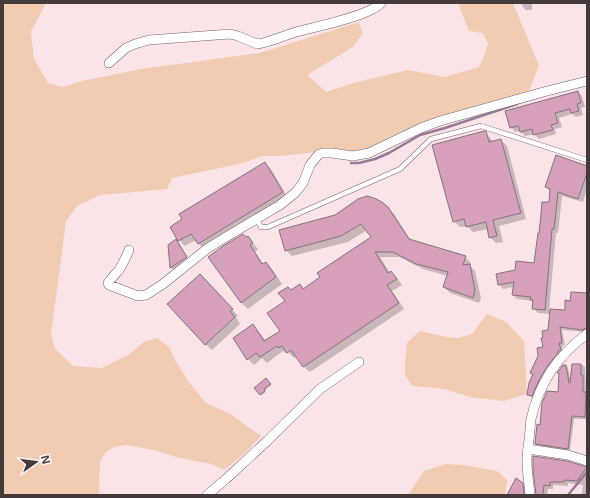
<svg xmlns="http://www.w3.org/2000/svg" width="590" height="498" font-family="'Open Sans',sans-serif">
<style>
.green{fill:#f1ccb2}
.shadow{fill:#0003}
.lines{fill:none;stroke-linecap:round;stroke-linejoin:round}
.stream{stroke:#977a97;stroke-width:2.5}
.building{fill:#d6a0bc;stroke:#83737b}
.lane-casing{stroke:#766366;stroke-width:5.5}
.street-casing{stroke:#766366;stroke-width:10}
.lane{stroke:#fff;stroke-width:4.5}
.street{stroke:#fff;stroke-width:9}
</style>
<rect width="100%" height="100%" fill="#fae4e7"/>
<g class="green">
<polygon points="3,3 46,3 31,32 34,59 48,83 63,87 82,81 141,69 260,53 359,22 363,33 353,47 307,75 326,92 353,83 408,70 445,77 479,67 483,59 488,44 483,33 469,31 458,3 513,3 539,66 528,93 365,152 326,151 280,156 262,156 243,163 172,178 167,189 100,195 77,206 66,221 51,334 55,349 73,366 102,368 128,355 144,342 157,338 170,348 175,360 188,381 206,403 230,414 261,436 244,454 224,470 211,464 176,457 154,450 126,445 114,447 106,452 100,461 99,495 3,495"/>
<polygon points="487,314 506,322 524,341 527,394 503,401 470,397 445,389 412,386 405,375 405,363 407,343 420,331 446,337 458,338 472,334"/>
<polygon points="446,464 463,465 497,471 507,480 505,494 504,495 408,495 424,471"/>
</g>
<g class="shadow">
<polygon points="521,3 532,3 532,10 526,10 523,7"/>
<polygon points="578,92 582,96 585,107 581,108 583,115 576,117 572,114 559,118 562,127 555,129 556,134 539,139 534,134 525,136 520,131 515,132 511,127"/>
<polygon points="485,132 491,139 493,142 501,140 507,146 526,219 499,226 503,242 496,243 490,237 488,229 473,232 467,226 460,227 454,221"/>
<polygon points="265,163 271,169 288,198 204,250 196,240 185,246 179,240"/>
<polygon points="587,167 587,189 583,202 562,196 558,233 556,233 549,310 566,311 570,302 586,294 587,291 587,332 562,330 565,345 562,346 563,353 535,398 532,398 529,395 534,375 531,373 544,348 549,331 551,314 538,313 533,308 534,302 533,301 517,299 513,295 514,287 503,289 499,284 516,271 535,264 539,234 550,204 551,192 546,187"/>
<polygon points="387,208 394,214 411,241 465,257 471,263 470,266 475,271 481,298 479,303 450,293 444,287 448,276 423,269 399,257 380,257 390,273 391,272 397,278 402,285 392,291 404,309 310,372 304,367 297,356 294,358 288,352 285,353 283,351 267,363 262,358 254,365 248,359 253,326 259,332 266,341 281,331 286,302 291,291 300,285 304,289 372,237 367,230 348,242 292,256 286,250"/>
<polygon points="248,237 258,249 255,252 264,265 266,263 272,269 282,284 248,309 241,302 246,238"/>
<polygon points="176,240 178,243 189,260 174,270 171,268 169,245"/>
<polygon points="206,281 238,316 236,317 240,324 212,350 205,344"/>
<polygon points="573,365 583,365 585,368 586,393 587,395 587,419 574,419 570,451 539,446 536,444 541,426 559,393 560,374 559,373 566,366 568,368 571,383"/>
<polygon points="266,379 271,385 264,391 266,392 262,395 255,388"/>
<polygon points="586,468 587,469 587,495 582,495 583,485 568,483 568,486 553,485 553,489 548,489 547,495 537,495 534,469"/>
<polygon points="522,483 525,486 525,495 509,495"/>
</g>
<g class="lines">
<g class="stream">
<polyline points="351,163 359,163 375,159 389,153 420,135 445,128 517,104"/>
<polyline points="568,495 587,472"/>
</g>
</g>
<g class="building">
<polygon points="578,91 581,103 577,104 579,111 571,113 570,109 555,113 558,123 551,125 553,130 533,135 532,129 520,132 518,126 510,128 505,111"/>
<polygon points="484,131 486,131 489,142 501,139 521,213 493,220 497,236 489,238 486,222 466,227 464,219 453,222 432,145"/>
<polygon points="556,155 587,166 587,173 578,199 558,192 554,229 552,229 545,310 532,309 533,300 530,300 531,297 512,295 514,282 498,285 496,274 515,270 516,261 534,263 538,233 539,233 541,214 542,202 549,202 550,189 545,187"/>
<polygon points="265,162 283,192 198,244 191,234 178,241 170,227 182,219 179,214"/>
<polygon points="367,196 374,198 382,202 388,207 409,239 466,256 463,265 470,264 475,291 473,298 443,287 448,272 416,264 393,252 375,252 388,273 391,271 397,279 387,285 399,303 303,367 291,350 287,353 282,346 279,348 277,346 260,357 256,353 247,360 233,338 253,324 264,341 280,331 267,313 285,301 278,293 288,287 291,290 300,284 303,289 320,277 317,273 371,237 361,224 341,236 285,251 279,230 335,215 358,199"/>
<polygon points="243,234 246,237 248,236 253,243 250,245 262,264 266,262 276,277 241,303 208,257 223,246"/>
<polygon points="176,239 187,257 170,268 168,245"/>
<polygon points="200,274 233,309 230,311 235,317 205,345 167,304"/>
<polygon points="571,292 587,293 587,328 582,330 560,327 562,343 559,343 561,350 558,351 557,354 546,368 539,380 532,396 527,395 529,383 533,374 530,373 538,356 537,348 543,347 541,338 543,338 542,331 548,330 550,309 565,310 565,300 570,301"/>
<polygon points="572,364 581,364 581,375 583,375 583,392 586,392 585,417 572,416 568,449 535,444 537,424 540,425 542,403 545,396 547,391 558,392 559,373 557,373 563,365 566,365 569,383 570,383"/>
<polygon points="266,378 271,384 264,389 265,391 260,395 254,388"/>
<polygon points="533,456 567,461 587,467 577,481 565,480 564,482 550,482 550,486 544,485 543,495 536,495 533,469"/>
<polygon points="516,478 523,483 524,495 507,495"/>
</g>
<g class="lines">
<defs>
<polyline id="lane" points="256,219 261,227 268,227 400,169 431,139 481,126 587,160"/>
<g id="street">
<path d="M109 63 126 48 135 44 149 40 230 34 238 36 257 44C270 42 283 36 296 32 314 27 370 16 381 3"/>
<path d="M129 250C126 257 123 264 119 270 115 275 111 278 108 283L109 285 138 296 146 295 163 284 208 248 226 237 280 205 295 193 303 183 310 165 319 154 323 153H332L353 156 369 153 421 128 440 121 547 91 587 81"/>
<polyline points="528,449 568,455 587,461"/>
<polyline points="207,495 226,479 266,442 320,389 359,362"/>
<path d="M530 495C529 484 527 473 527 461 527 454 528 447 529 440 530 433 530 426 531 419 539 384 558 355 587 334"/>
</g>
</defs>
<use href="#lane" class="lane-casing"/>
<use href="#street" class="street-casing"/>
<use href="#lane" class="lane"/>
<use href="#street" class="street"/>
</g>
<rect width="590" height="498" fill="none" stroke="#433a3b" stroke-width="8"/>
<g transform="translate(36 462) rotate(76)" stroke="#fef5f6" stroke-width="3" paint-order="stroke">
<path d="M0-3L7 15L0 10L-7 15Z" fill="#433a3b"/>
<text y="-6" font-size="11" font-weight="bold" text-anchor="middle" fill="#433a3b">N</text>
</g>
</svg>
